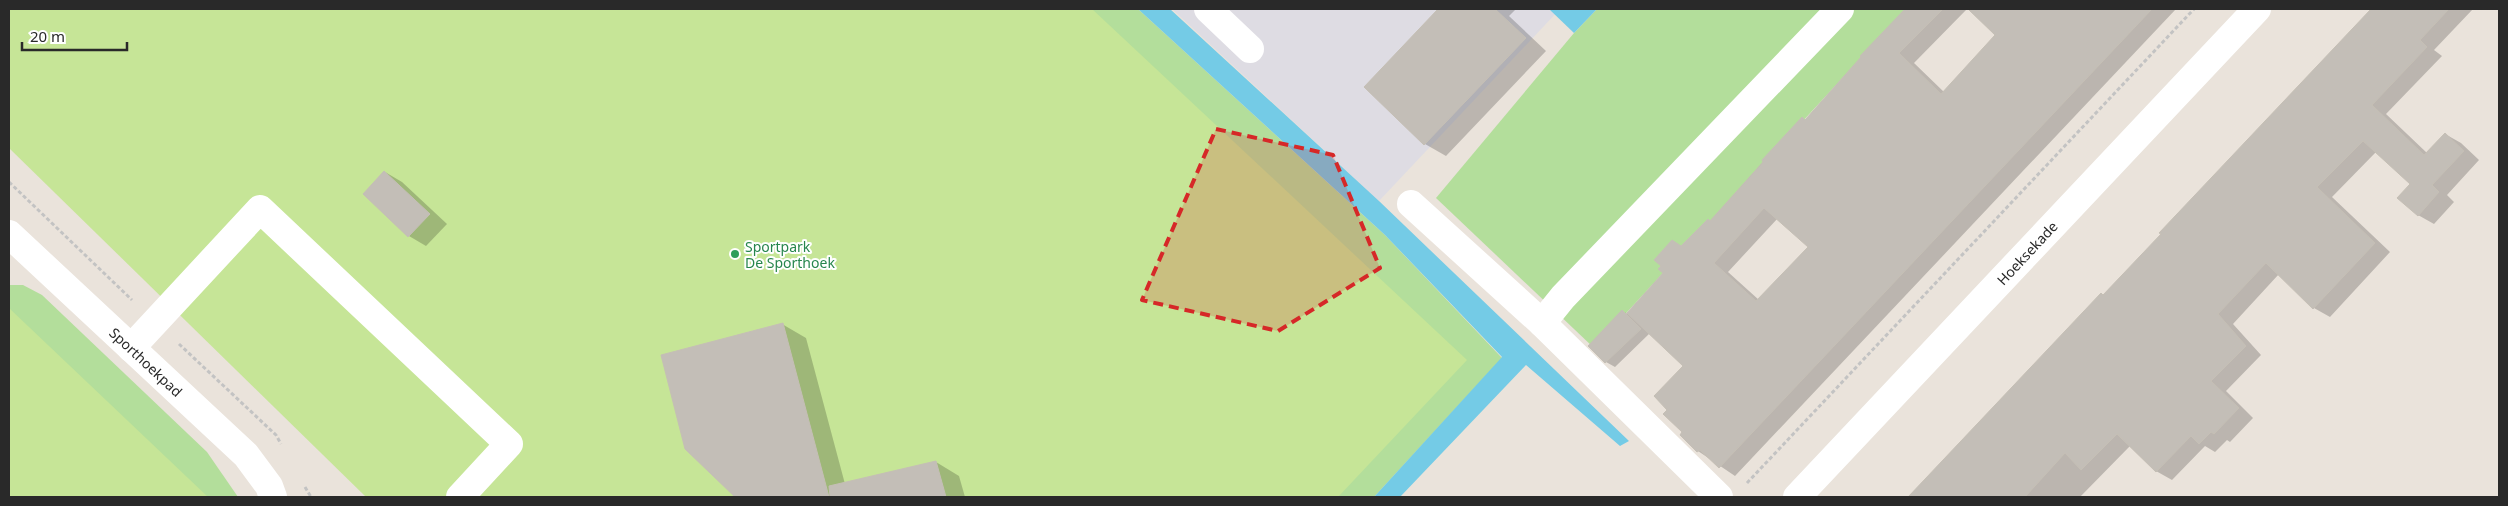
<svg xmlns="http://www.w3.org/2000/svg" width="2508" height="506" font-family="'Noto Sans',sans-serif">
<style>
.industrial{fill:#dedce3}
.green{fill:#b3de9b}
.pitch{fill:#c6e597}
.water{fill:#74cbe6}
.shadow{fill:#0003;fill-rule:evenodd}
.building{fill:#c3beb7;stroke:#c5bfb5;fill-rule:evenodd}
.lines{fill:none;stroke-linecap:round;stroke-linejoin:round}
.path{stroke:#c3c3c3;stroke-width:3;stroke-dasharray:4 2.5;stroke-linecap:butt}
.minor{stroke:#fff;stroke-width:28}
.marked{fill:#d62828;fill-opacity:0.2;stroke:#d62828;stroke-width:4;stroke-dasharray:10 6;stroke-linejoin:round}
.leisure-dot{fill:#2e9e5b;stroke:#fff;stroke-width:2}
.labels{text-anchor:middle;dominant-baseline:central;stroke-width:4;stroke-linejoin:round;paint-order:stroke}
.leisure-label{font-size:14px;fill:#27864d;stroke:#fff;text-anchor:start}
.street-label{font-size:14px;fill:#292929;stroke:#fff}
</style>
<rect width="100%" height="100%" fill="#eae3db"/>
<polygon class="industrial" points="1172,9 1560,9 1379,201"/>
<g class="green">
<polygon points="1067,9 1138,9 1385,235 1502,358 1374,497 1288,497"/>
<polygon points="1597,9 1906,9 1594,348 1436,198 1574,33"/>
<polygon points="9,285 23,285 42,295 207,452 238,497 9,497"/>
</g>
<g class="pitch">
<polygon points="9,9 1092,9 1467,360 1338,497 366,497 9,148"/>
<polygon points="9,308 208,497 9,497"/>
</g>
<g class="water">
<polygon points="1138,9 1170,9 1379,201 1629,441 1620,446 1526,365 1400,497 1374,497 1502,357 1385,235"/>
<polygon points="1549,9 1597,9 1574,33"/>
</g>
<g class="shadow">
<polygon points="1440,9 1516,9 1509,16 1546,51 1446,156 1425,144 1365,87"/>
<path d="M1906 9H1967L1914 63 1944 92 1996 35 1969 9H2176L1735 476 1698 451 1669 410 1685 366 1650 333 1615 367 1606 362 1589 346 1622 311 1628 314 1665 273 1682 247 1710 222 1802 118 1806 121 1863 57 1861 56ZM1778 218 1809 246 1759 300 1728 272Z"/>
<polygon points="2372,9 2473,9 2434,50 2442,56 2386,114 2427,153 2445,134 2461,143 2479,160 2447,195 2454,202 2434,224 2418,215 2412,184 2376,152 2332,197 2390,252 2330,317 2314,308 2279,274 2233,324 2261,355 2226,391 2253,418 2230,442 2227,440 2215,452 2205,446 2172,480 2156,471 2130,446 2080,497 1909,497 2101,295 2103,296 2163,234 2161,233"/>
<polygon points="385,172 402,182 447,224 426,246 409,236 365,194"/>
<polygon points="782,324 806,338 845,484 936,462 959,476 965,497 737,497 686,448"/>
</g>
<g class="building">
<polygon points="1438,9 1495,9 1526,38 1424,145 1364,87"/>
<path d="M1905 9H1943L1899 53 1941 94 1995 35 1968 9H2152L1719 468 1700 450 1697 452 1680 435 1682 432 1663 414 1667 410 1654 396 1683 366 1627 313 1663 273 1658 269 1661 266 1654 260 1672 240 1681 246 1708 219 1710 221 1763 162 1762 160 1802 117 1805 120 1861 57 1860 56ZM1764 208 1808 247 1756 301 1714 263Z"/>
<polygon points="2371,9 2449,9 2420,40 2427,47 2372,105 2424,155 2445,133 2464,151 2432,185 2439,192 2418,216 2397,198 2410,184 2363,141 2317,187 2375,243 2313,309 2266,263 2218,314 2246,346 2211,381 2239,408 2214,434 2211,432 2199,444 2191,436 2156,472 2117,434 2081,470 2065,453 2025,497 1908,497 2101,293 2103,295 2161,234 2159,233"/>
<polygon points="384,171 430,214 408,237 363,194"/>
<polygon points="1622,310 1641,329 1605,363 1588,346"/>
<polygon points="783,323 829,497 735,497 685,449 661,355"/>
<polygon points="936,461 946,497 830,497 829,486"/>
</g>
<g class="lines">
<g class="path">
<polyline points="9,182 132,300"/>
<polyline points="179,344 276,435 281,444"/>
<polyline points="1747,483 2194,9"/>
<polyline points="305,487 311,497"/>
</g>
<g class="minor">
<polyline points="1208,9 1250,49"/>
<polyline points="1411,204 1542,323 1719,497"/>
<polyline points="9,234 246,455 269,486 273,497"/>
<polyline points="1542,323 1563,297 1840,9"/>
<polyline points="131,348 260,209 509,444 460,497"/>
<polyline points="1797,497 2257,9"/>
</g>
</g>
<path class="marked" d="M1216 129 1333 155 1380 268 1278 331 1142 300Z"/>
<circle class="leisure-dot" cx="735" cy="254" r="5"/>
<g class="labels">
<g class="leisure-label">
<text x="745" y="246">Sportpark<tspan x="745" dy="16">De Sporthoek</tspan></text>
</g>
<g class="street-label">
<text transform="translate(2027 253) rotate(-47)">Hoeksekade</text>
<text transform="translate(146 362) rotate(43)">Sporthoekpad</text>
</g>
</g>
<rect width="2508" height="506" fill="none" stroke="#292929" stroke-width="20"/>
<path d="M22 42v8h105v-8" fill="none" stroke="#292929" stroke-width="2.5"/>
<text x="30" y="42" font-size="15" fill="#292929" stroke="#ffffff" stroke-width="4" paint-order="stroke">20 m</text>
</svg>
